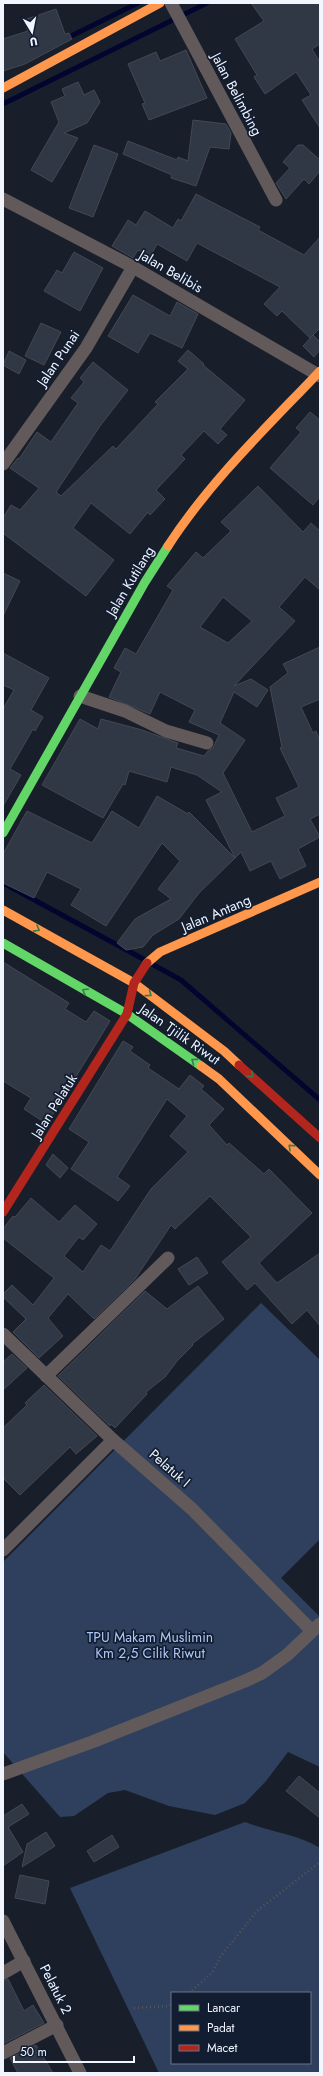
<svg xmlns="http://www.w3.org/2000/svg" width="323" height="2076" font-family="Jost,sans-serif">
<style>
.green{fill:#2f405e;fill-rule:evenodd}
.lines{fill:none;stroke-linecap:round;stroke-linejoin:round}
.stream{stroke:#02062f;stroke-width:5}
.building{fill:#303745;stroke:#444852;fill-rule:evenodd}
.path{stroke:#565558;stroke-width:2.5;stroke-dasharray:1 3;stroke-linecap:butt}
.street{stroke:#625a5a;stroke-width:13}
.fast{stroke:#63d668;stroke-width:9}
.slow{stroke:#ff974d;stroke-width:9}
.jam{stroke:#b3261e;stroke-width:9}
.oneway{stroke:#3a7a4c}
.labels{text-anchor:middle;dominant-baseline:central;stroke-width:3.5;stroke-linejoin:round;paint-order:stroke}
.street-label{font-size:14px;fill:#f0f5fe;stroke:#121d31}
.park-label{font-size:14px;fill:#adc7f6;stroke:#121d31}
</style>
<rect width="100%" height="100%" fill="#191f2a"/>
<g class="green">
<polygon points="261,1303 320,1360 320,1539 281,1578 320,1617 320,1767 288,1752 266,1781 245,1803 215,1815 169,1806 125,1790 108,1793 74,1816 60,1817 3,1752 3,1562"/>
<path d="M245 1822C270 1832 297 1834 320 1848V2073H159L70 1888ZM172 1993H310V2063H172Z"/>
</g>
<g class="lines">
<g class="stream">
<polyline points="65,39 138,3"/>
<polyline points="3,104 207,3"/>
<polyline points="3,883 145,960"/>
<polyline points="152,964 181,980 320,1100"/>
</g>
</g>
<g class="building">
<polygon points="251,3 320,3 320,44 312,49 320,62 320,128 302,100 311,95 296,72 265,94 254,77 257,75 235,39 264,21"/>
<polygon points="56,9 65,34 69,33 72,39 25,64 3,71 3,39 28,31 24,20"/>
<polygon points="186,50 207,98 149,120 142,104 145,103 128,64 156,52 160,61"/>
<polygon points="78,82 84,95 94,90 100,102 87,123 64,133 78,138 52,182 31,170 59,122 51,102 65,96 62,89"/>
<polygon points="193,120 226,124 231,133 229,149 210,147 196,186 171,178 172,175 123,154 128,141 177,160 178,157 188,161"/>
<polygon points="94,145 118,154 93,217 69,208"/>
<polygon points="298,145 303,145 320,160 320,171 309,184 304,179 286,199 276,183 290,168 283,162"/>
<polygon points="196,194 260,227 258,230 304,255 320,237 320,328 310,338 282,311 277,316 264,304 280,287 197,243 187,261 157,244 150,257 138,250 133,258 112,246 128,220 136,225 145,211 173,228 178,219 181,221"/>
<polygon points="74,252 103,268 80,311 44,291 57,270 62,273"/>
<polygon points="133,295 170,316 177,302 198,314 182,348 150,333 138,353 108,336"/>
<polygon points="41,323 61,332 44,365 25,356"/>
<polygon points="313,335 320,342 320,350 314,357 303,346"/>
<polygon points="188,350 204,364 203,365 245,400 220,429 227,435 218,444 204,431 181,455 185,459 156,490 165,499 150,515 148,512 130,534 91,503 73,528 114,560 86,596 3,533 3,518 11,505 20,510 39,488 10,468 18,458 19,459 37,432 51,442 78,403 71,398 84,382 80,378 93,362 128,390 100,426 56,492 61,496 113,446 116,449 158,404 155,402 188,369 178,361"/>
<polygon points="9,351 26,360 19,374 3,365"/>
<polygon points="310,412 320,420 320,496 313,505 270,468 301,432 296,428"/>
<path d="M258 486 303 532 311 523 320 531V590L305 577 279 607 295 621 234 686 251 679 268 690 257 707 234 692 220 723 245 740 223 773 252 832 285 816 276 798 299 787 280 748 282 747 270 687 288 673 283 664 320 647V699L301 707 313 733 316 731 320 741V814L310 819 320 837 298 849 306 866 280 879 271 861 250 871 241 852 235 858 206 800 222 792 197 775 171 767 167 782 129 771 125 785 123 784 103 818 42 785 80 719 98 729 101 719 142 730 178 743 176 748 204 756 208 751 213 748 219 735 189 722 195 710 160 692 150 714 109 697 121 672 114 668 125 648 136 654 173 590 167 586 196 552 203 558 231 531 221 522ZM223 597 252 621 228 643 200 627Z"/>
<polygon points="3,573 20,581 3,616"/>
<polygon points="3,653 49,678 31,710 43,717 35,731 33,729 10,769 21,775 3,806 3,709 14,690 3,685"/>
<polygon points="157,796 188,814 189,812 235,858 199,893 179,919 153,935 143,947 126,950 117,943 135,919 171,899 158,889 180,861 162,843 106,926 71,905 81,889 47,872 34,898 3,883 3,854 27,811 92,843 112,811 139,828"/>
<polygon points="3,962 69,1003 65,1009 86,1022 94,1011 110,1021 47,1124 24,1109 31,1098 3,1081"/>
<polygon points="123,1041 133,1047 130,1051 150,1065 148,1068 179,1089 190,1075 204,1086 201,1089 224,1109 209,1125 227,1145 229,1143 264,1174 269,1169 312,1213 259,1263 277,1283 320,1253 320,1326 307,1310 292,1324 255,1283 247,1290 222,1262 251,1237 210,1196 175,1229 171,1225 135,1279 94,1319 68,1294 48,1318 63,1336 39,1358 13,1332 26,1319 3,1297 3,1294 12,1285 33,1305 54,1278 3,1238 3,1229 13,1216 15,1217 31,1198 59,1222 75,1205 97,1224 83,1240 79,1237 64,1256 83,1272 101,1245 110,1251 151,1189 188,1152 170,1136 187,1116 167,1099 117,1177 130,1186 118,1201 71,1169 89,1142 69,1129"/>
<polygon points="53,1154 68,1168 60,1178 46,1165"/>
<polygon points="197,1257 208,1273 189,1285 178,1269"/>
<polygon points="198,1286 224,1319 192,1344 193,1345 177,1361 165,1377 146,1392 147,1394 115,1428 111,1424 110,1426 58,1376 145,1291 167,1309"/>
<polygon points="12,1354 27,1368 3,1390 3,1362"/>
<polygon points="44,1385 97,1436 76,1454 70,1447 20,1495 3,1478 3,1428 27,1405 25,1403"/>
<polygon points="299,1776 320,1793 320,1818 286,1791"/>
<polygon points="22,1804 29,1814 8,1827 23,1852 3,1866 3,1816"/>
<polygon points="46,1832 55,1846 22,1867 27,1844"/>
<polygon points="112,1835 119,1847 94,1862 87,1851"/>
<polygon points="20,1875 49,1881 45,1904 15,1898"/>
<polygon points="8,1979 24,2011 33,2005 44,2023 3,2044 3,1981"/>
<polygon points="36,2045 53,2073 18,2073 10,2058"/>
</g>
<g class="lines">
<g class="path">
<polyline points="189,1993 212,1973 220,1957 257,1911 320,1862"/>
<polyline points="134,2008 169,2006 172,2004"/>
</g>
<g class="street">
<polyline points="171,3 276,200"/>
<polyline points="3,199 133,267 320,376"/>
<polyline points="3,464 86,348 133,267"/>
<polyline points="80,696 125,711 166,731 207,743"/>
<polyline points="3,1334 113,1440 192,1509 312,1631"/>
<polyline points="46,1376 168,1258"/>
<polyline points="3,1550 113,1440"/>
<polyline points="3,1774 92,1742 245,1681 262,1673 287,1655 320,1624"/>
<polyline points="3,1921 80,2073"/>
<polyline points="3,1973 24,1961"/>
<polyline points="3,2053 57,2025"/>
</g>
<g class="fast">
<polyline points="3,833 145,582 168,546"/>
<polyline points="3,943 127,1014 201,1066"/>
</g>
<g class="slow">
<polyline points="3,88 160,3"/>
<path d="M168 546C210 481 267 427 320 371"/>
<polyline points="3,910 134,983 224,1051 239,1065"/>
<polyline points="147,963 160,952 320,882"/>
<polyline points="201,1066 219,1079 320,1175"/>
</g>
<g class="jam">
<polyline points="239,1065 320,1138"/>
<polyline points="3,1212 127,1014 134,983 147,963"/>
</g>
</g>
<defs><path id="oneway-chevron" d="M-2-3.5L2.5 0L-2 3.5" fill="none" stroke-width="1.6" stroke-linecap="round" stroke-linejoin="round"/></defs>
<g class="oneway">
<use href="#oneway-chevron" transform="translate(37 929) rotate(29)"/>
<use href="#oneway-chevron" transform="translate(85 991) rotate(-150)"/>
<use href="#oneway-chevron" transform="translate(149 994) rotate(36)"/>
<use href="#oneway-chevron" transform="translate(194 1061) rotate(-144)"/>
<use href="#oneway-chevron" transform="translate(251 1075) rotate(42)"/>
<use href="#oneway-chevron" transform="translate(291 1147) rotate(-136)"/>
</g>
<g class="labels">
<g class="street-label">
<text transform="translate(237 94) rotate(62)">Jalan Belimbing</text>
<text transform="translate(171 271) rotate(30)">Jalan Belibis</text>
<text transform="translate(58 358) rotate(-56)">Jalan Punai</text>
<text transform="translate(130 581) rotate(-59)">Jalan Kutilang</text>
<text transform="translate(216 913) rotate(-23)">Jalan Antang</text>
<text transform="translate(180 1034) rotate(35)">Jalan Tjilik Riwut</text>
<text transform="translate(54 1106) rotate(-58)">Jalan Pelatuk</text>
<text transform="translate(170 1468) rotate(41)">Pelatuk I</text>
<text transform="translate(56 1989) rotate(63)">Pelatuk 2</text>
</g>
<g class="park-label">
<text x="150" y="1637">TPU Makam Muslimin<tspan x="150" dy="16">Km 2,5 Cilik Riwut</tspan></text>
</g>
</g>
<rect width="323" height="2076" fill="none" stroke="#f0f5fe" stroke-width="8"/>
<rect x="171" y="1992" width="140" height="72" fill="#121d31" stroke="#6b7383"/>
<rect x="179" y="2005" width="20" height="6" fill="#63d668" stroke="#6b7383"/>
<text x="207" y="2012" font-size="12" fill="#f0f5fe">Lancar</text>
<rect x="179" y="2025" width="20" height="6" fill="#ff974d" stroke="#6b7383"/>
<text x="207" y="2032" font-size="12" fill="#f0f5fe">Padat</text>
<rect x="179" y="2045" width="20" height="6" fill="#b3261e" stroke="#6b7383"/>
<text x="207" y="2052" font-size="12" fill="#f0f5fe">Macet</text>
<g transform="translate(32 32) rotate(170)" stroke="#121d31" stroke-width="3" paint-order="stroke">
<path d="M0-3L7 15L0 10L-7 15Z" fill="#f0f5fe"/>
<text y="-6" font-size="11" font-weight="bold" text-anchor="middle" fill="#f0f5fe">U</text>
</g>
<path d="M14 2056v6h120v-6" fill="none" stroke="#f0f5fe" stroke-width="2"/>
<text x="20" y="2056" font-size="12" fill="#f0f5fe" stroke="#121d31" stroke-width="3" paint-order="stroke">50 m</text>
</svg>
